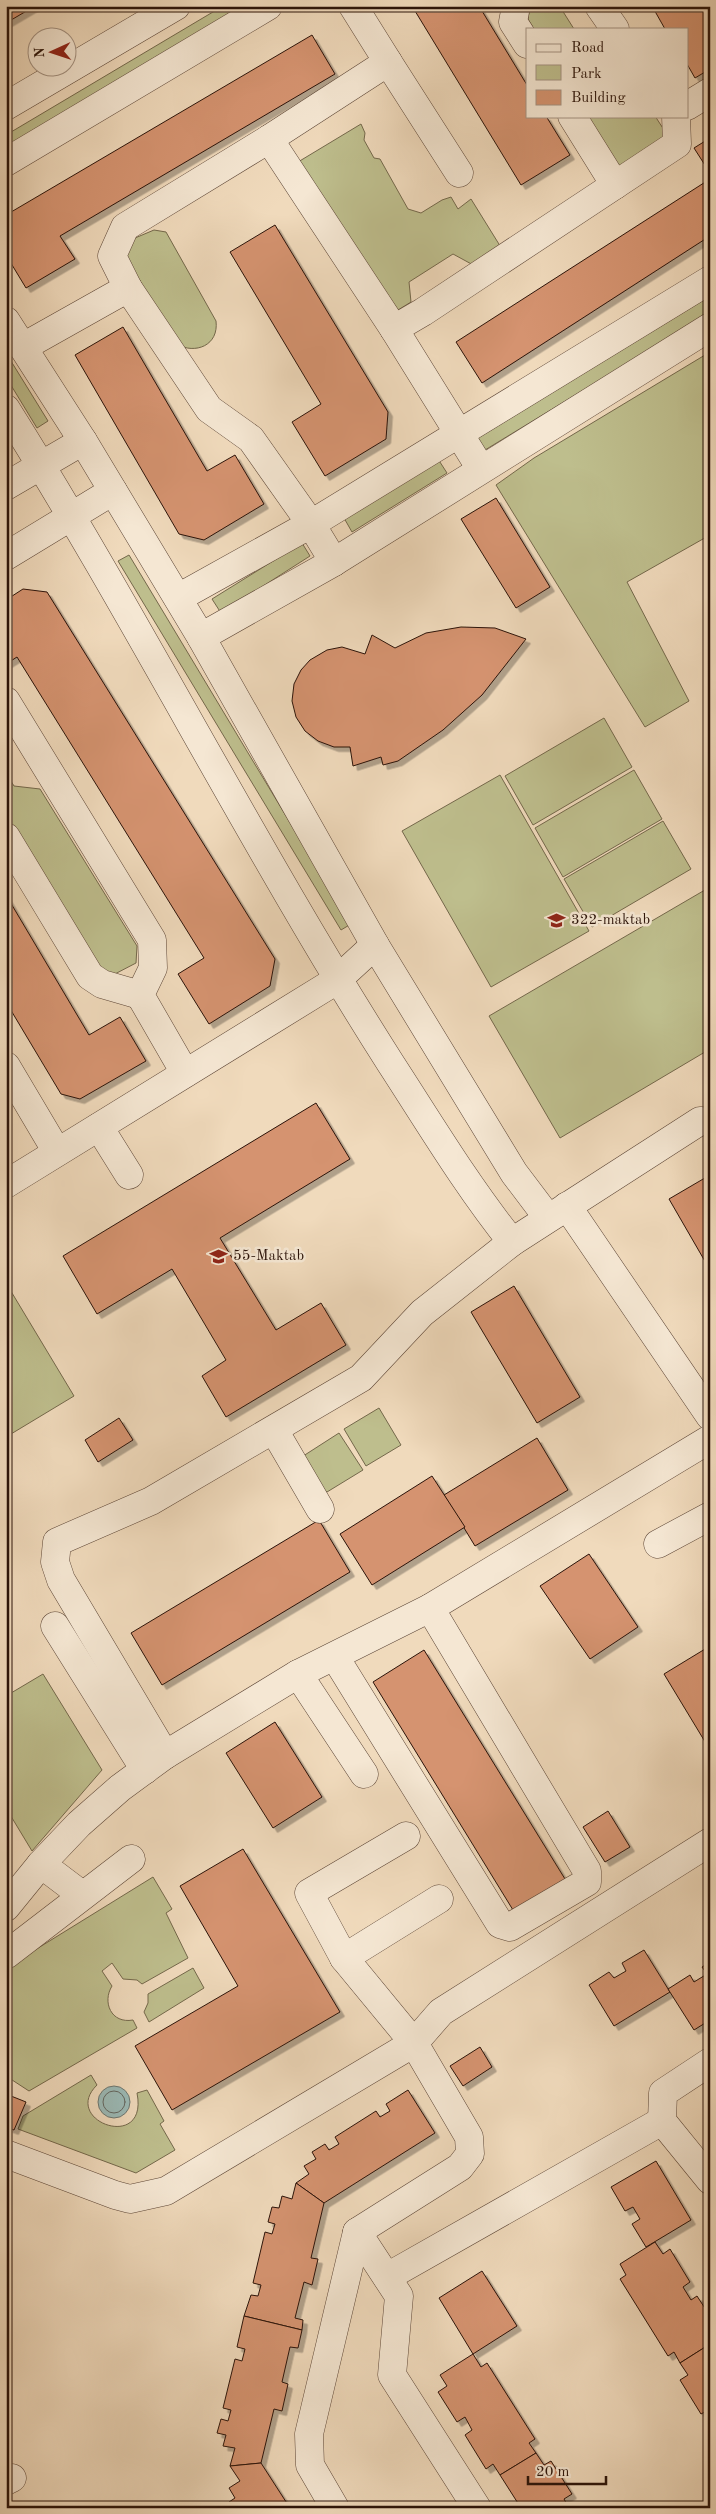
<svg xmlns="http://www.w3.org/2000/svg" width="716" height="2514" font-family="'Old Standard TT',serif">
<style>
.green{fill:#bebe8d;stroke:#74684b}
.water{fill:#9bbab7;stroke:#6e7771}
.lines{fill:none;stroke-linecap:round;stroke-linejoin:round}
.shore{stroke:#636660;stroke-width:1}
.building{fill:#d5936f;stroke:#2b1309;filter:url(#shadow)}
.minor-casing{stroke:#5c4536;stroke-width:29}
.minor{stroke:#f5e7d3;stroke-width:28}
.labels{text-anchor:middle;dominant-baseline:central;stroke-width:5;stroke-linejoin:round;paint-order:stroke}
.poi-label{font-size:15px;fill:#2b1309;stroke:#f5e7d3;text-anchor:start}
</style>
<defs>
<filter id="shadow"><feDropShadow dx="4.5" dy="4.5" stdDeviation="0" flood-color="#0004"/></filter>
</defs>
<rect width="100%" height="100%" fill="#f0dabc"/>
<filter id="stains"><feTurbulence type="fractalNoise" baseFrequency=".004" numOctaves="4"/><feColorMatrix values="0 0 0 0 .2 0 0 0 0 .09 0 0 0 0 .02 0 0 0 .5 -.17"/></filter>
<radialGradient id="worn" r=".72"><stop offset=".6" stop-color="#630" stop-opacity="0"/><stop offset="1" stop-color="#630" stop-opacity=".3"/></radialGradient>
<g class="green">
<polygon points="223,6 243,6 6,147 6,135"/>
<polygon points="530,6 564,6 562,10 574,29 534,29 528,19"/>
<polygon points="587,116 655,116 668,136 623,168 616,165"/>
<polygon points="361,124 365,133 364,140 374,158 380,159 408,209 421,213 442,200 451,197 458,209 471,199 502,249 475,266 453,254 409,282 411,302 398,310 298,162"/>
<path d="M154 230 166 232 216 321C219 345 196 355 176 344L125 255 135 238Z"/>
<polygon points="710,296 710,313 485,450 478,438"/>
<polygon points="710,352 710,535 627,582 689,701 645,727 496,485 534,458"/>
<polygon points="6,353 48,421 37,428 6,377"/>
<polygon points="438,459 447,473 352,532 344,518"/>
<polygon points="302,543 310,556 221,613 212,599"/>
<polygon points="129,555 351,924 341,930 118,561"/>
<polygon points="604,718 632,767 533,825 505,776"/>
<polygon points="634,770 662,819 563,877 535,828"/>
<polygon points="6,773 14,786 40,789 137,946 136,963 111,976 97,970 6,817"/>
<polygon points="500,775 589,931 491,987 402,831"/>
<polygon points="663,821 691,869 592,927 564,879"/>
<polygon points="710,887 710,1049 560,1138 489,1016"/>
<polygon points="6,1283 74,1396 6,1437"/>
<polygon points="379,1408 401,1445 366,1466 344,1429"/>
<polygon points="339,1433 363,1470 327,1492 313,1485 297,1460"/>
<polygon points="43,1674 102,1770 32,1851 6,1808 6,1696"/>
<path d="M153 1877 172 1909 166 1913 188 1958 142 1984 137 1980 123 1979 112 1963 102 1971 112 1986C102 2002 111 2024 133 2020L137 2028 29 2091 6 2076V1970L9 1966Z"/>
<polygon points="193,1968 204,1988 149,2022 144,2012 148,2003 148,1994"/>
<path d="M91 2075 97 2085C60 2121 149 2153 137 2093L147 2090 164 2121 160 2124 175 2150 136 2173 18 2129 23 2116Z"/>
</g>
<circle class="water" cx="114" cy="2102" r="16"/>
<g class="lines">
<circle class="shore" cx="114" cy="2102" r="11"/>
</g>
<g class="building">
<polygon points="6,6 35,6 6,23"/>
<polygon points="412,6 479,6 527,85 527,116 546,116 570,155 521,185"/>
<polygon points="652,6 710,6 710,69 695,78 687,64 687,29 665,29"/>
<polygon points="312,35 335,74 60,236 75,259 26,288 6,255 6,215"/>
<polygon points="710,138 710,173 694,148"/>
<polygon points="710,179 710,236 482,383 456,342"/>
<polygon points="275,225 388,412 386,439 325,476 292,422 321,404 230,252"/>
<polygon points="123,327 207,471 235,455 264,504 204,540 179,534 75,355"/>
<polygon points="496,498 550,587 516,608 461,519"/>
<polygon points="23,589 47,592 275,959 270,986 209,1024 178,974 204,958 17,657 6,664 6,600"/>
<polygon points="461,627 495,628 526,639 482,695 443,730 398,761 383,765 381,757 353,766 350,747 334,747 318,741 305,731 296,717 292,701 294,684 301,670 310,660 327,650 342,647 365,654 372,635 395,648 426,633"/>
<polygon points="6,895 89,1035 120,1017 146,1061 80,1099 61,1094 6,1002"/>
<polygon points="316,1103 350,1159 220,1238 276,1330 321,1303 346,1345 226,1417 202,1376 226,1360 172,1269 97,1314 63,1256"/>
<polygon points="710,1175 710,1270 669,1199"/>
<polygon points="514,1286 580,1397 537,1423 471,1312"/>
<polygon points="119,1418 133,1440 98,1462 85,1440"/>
<polygon points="537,1438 568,1490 475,1546 444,1495"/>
<polygon points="432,1476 465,1527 372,1585 340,1534"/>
<polygon points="319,1520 350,1572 162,1685 131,1633"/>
<polygon points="589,1554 638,1627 590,1659 540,1586"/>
<polygon points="710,1646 710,1750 664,1674"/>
<polygon points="424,1650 565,1879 513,1910 373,1682"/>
<polygon points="275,1722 322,1797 273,1828 226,1753"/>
<polygon points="608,1811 630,1847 605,1862 583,1827"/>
<polygon points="243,1849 340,2012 172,2110 135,2046 238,1986 180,1886"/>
<polygon points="644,1950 670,1992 614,2026 589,1985 609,1972 614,1978 626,1971 622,1963"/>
<polygon points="710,1962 710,2020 694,2030 668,1989 690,1975 694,1982 707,1974 702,1967"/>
<polygon points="480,2047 492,2067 463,2086 450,2066"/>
<polygon points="408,2090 435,2133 324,2203 296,2183 309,2174 304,2166 316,2159 312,2152 325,2144 329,2150 339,2144 335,2137 376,2111 380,2117 390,2111 386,2104"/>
<polygon points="6,2094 26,2102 14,2130 6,2127"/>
<polygon points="656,2161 691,2220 646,2247 632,2224 640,2219 633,2207 625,2211 611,2187"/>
<polygon points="296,2183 324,2203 311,2258 318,2259 312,2285 304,2282 295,2318 303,2320 302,2330 244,2316 251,2295 258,2296 261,2285 253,2283 265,2232 272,2234 275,2224 268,2222 272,2207 279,2208 282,2196 292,2199"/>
<polygon points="655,2242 663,2254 670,2249 690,2282 683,2287 691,2300 697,2296 710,2316 710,2344 680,2363 674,2352 668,2356 620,2279 626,2275 620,2264"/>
<polygon points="482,2271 517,2326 473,2354 439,2298"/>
<polygon points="244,2316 302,2330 298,2348 290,2347 282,2382 288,2384 282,2411 274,2409 261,2463 230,2466 235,2448 223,2446 226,2435 217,2433 221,2419 228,2421 231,2410 223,2408 235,2359 242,2361 245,2349 237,2347"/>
<polygon points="710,2344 710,2409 701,2414 680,2380 688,2375 680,2363"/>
<polygon points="473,2354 481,2367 487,2363 535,2439 529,2443 536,2453 500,2475 493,2464 486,2469 465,2435 472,2430 465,2417 457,2422 438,2392 447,2386 440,2375"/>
<polygon points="536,2453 544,2465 551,2461 572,2494 564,2499 569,2508 521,2508 500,2475"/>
<polygon points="261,2463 290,2508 232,2508 229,2502 235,2498 229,2488 240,2481 230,2466"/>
</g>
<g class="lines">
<defs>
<g id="minor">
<polyline points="516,6 513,22 527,44"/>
<polyline points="599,6 615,29"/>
<polyline points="388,62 459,173"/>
<polyline points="6,106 176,6"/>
<polyline points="687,106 710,92"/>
<polyline points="572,116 615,185"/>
<polyline points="269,139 394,329"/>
<polyline points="6,162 268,6"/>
<polyline points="128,288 112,256 125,227 269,139 388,62 353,6"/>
<polyline points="6,321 83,441 201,637 375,945 514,1173 548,1218"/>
<polyline points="23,347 128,288 209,409 251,439 311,524 334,562"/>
<path d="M6 409C141 624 255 851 391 1064 430 1124 467 1186 512 1242"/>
<polyline points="481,469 394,329 423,312 677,144 676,116"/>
<polyline points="6,486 83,441"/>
<polyline points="6,556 113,491"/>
<polyline points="178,598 311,524 710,280"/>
<polyline points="201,637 334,562 710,327"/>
<polyline points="6,701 152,940 153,968 140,995 185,1073"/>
<polyline points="6,837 90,976 102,984 140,995"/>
<polyline points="6,1066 57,1152"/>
<polyline points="99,1127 129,1175"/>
<polyline points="6,1184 337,980 375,945"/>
<polyline points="567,1206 710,1416"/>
<polyline points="274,1430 320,1509"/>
<polyline points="658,1544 710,1516"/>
<polyline points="55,1626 145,1770"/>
<polyline points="335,1657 500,1924 510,1927 587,1882 587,1871 430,1608"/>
<polyline points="298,1674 364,1774"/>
<polyline points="165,1755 61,1580 55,1562 57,1542 151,1501 361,1378 422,1313 512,1242 700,1121 710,1122"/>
<polyline points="41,1864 82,1895"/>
<polyline points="6,1907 41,1864 79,1824 120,1788 165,1755 298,1674 430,1608 710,1439"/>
<polyline points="6,1955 131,1859"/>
<polyline points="344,1958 439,1899"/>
<polyline points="710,2062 663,2093 662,2121 710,2180"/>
<polyline points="6,2154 115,2195 130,2199 166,2191 414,2043 441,2012 710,1842"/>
<polyline points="357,2232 399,2296 392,2375 477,2508"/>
<polyline points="387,2277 662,2121"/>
<polyline points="6,2481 12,2478"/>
<polyline points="335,2508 310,2465 309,2434 357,2232 460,2167 470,2154 469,2137 414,2043 344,1958 309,1893 406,1836"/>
</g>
</defs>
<use href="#minor" class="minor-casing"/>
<use href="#minor" class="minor"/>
</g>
<defs>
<symbol id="school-bare" viewBox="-9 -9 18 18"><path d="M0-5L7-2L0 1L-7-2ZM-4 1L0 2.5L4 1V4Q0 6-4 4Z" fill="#8f2418" stroke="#f5e7d3" stroke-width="2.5" paint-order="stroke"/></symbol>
</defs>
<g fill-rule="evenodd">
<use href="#school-bare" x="544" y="908" width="25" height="25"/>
<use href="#school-bare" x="206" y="1244" width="25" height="25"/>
</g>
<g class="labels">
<g class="poi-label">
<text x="571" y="920">322-maktab</text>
<text x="233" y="1256">55-Maktab</text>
</g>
</g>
<rect width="716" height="2514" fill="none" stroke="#f0dabc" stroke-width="25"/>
<rect x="8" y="8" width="701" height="2499" fill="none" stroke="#2b1309" stroke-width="2.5"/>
<rect x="12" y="12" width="691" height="2489" fill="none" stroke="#2b1309"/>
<rect x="526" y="28" width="162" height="90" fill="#f5e7d3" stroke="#a49282"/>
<rect x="536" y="44" width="25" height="8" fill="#f5e7d3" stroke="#a49282"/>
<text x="571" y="52" font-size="15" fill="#2b1309">Road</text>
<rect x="536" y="65" width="25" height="15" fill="#bebe8d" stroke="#a49282"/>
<text x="571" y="78" font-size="15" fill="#2b1309">Park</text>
<rect x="536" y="90" width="25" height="15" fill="#d5936f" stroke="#a49282"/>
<text x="571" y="102" font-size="15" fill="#2b1309">Building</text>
<g transform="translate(52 52) rotate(267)"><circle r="24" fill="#f5e7d3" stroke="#a49282"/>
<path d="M0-4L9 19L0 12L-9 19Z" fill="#8f2418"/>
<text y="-8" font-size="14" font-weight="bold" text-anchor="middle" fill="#2b1309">N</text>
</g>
<path d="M528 2476v8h78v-8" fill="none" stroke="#2b1309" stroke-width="2.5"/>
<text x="536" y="2476" font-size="15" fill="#2b1309" stroke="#f5e7d3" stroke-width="4" paint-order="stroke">20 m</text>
<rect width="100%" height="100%" filter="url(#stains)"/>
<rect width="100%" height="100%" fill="url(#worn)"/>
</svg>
